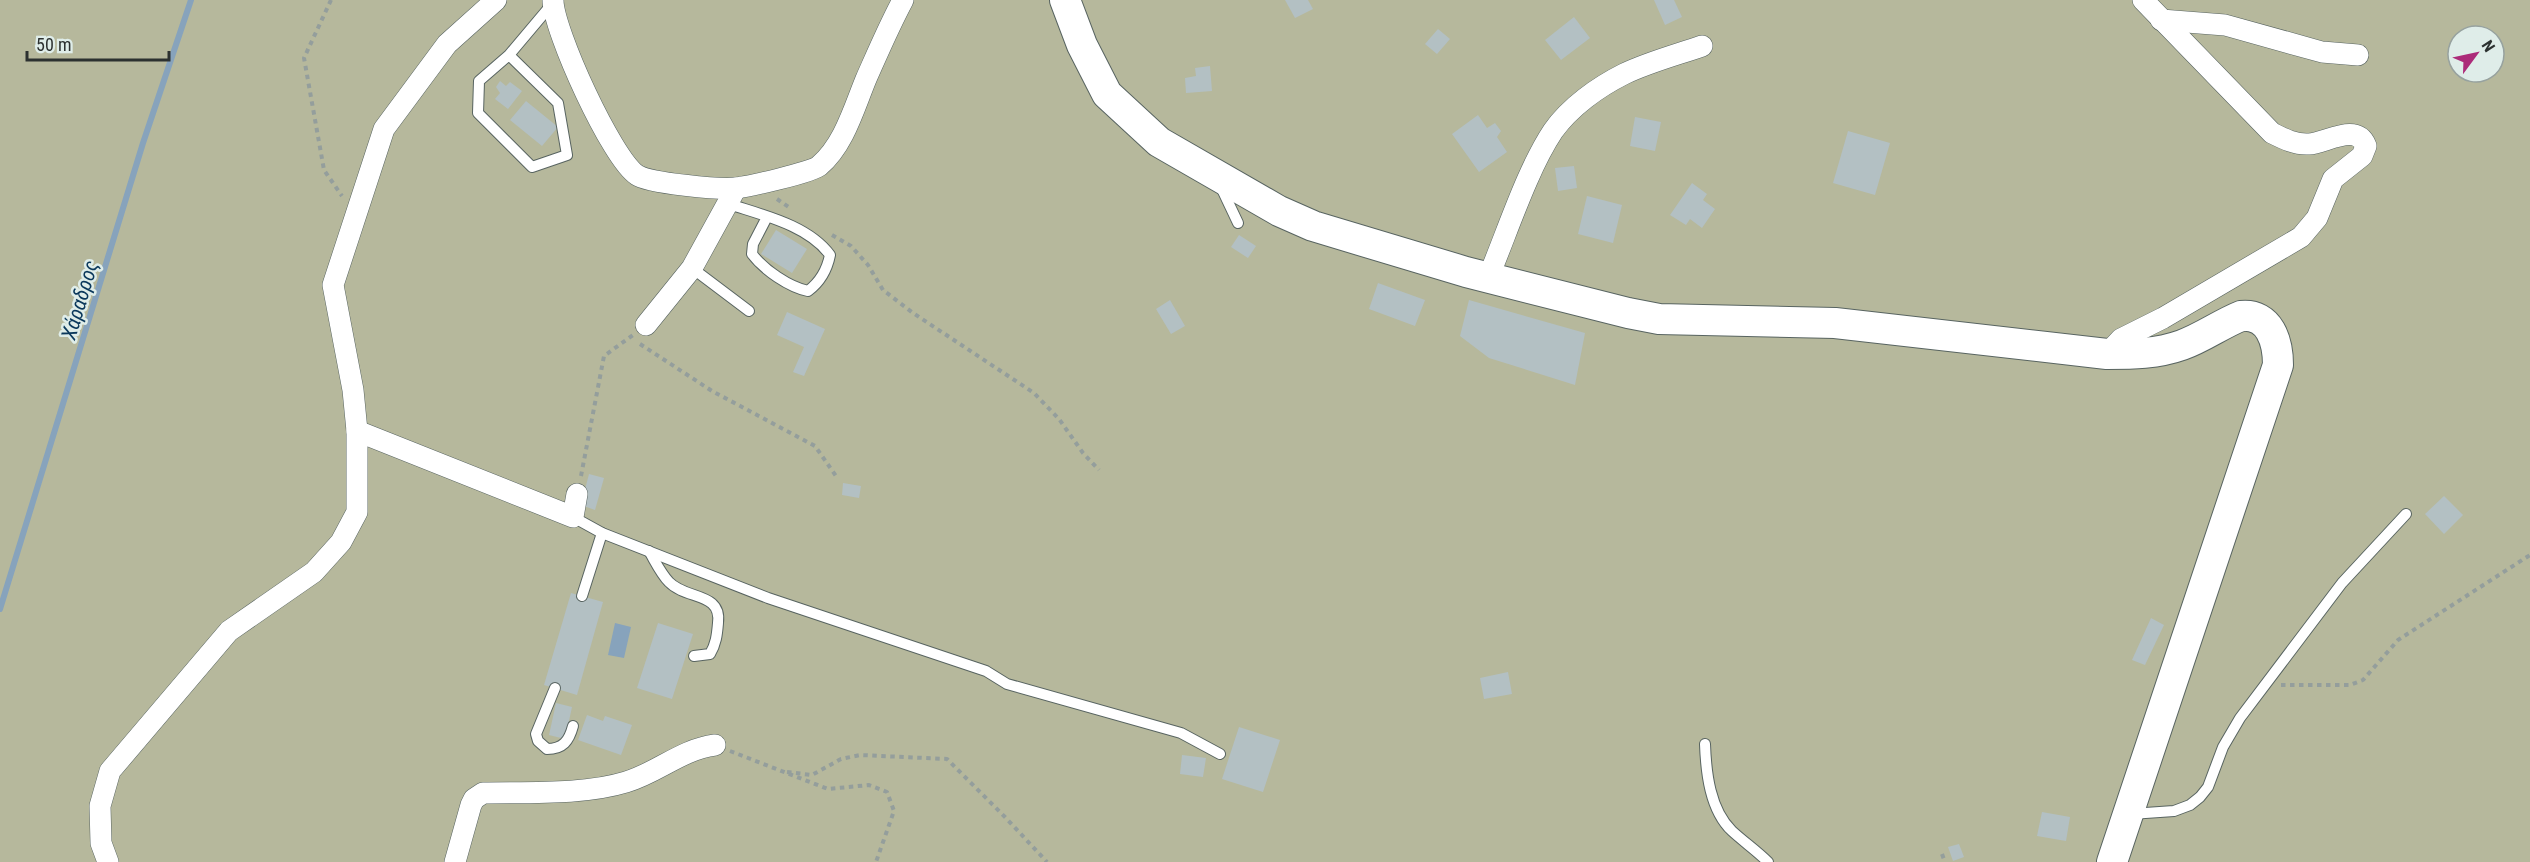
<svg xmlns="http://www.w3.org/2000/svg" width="2530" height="862" font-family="'Roboto Condensed',sans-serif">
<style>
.green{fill:#b6b89c;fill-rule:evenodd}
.water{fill:#87a3bc}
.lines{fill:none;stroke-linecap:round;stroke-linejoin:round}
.stream{stroke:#87a3bc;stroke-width:6}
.building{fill:#b3c0c3}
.service-casing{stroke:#586461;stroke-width:12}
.minor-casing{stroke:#586461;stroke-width:22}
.secondary-casing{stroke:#586461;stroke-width:32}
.path{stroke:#949e9c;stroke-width:4;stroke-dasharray:4.5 4.5;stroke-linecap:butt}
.service{stroke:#fff;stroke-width:10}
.minor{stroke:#fff;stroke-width:21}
.secondary{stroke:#fff;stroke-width:30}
.labels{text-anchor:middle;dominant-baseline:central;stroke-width:5;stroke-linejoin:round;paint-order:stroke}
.water-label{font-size:21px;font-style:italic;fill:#0a385b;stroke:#dfede9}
</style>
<rect width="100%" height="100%" fill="#dfede9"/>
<path class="green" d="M0 0H2530V862H0ZM2458 36H2494V72H2458Z"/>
<polygon class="water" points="615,623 631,627 624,658 608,655"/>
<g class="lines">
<polyline class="stream" points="0,609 143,143 191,0"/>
</g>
<g class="building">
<polygon points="1285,0 1308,0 1313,9 1295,18"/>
<polygon points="1654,0 1674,0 1682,17 1665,25"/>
<polygon points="1574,17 1590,38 1561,60 1545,40"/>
<polygon points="1438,29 1450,39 1437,54 1425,44"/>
<polygon points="1210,66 1212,91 1186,93 1185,78 1196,76 1195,68"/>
<polygon points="500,81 506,86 510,82 522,91 508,109 495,99 500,93 496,87"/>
<polygon points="526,101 558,127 542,146 510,120"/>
<polygon points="1478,115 1487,128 1495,123 1501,131 1497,137 1507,152 1479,172 1452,134"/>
<polygon points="1635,117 1661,122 1655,151 1630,146"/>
<polygon points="1848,131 1890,143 1875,195 1833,183"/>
<polygon points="1574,166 1577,188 1558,191 1555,168"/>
<polygon points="1692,183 1707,194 1703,200 1715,209 1702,228 1690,219 1686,225 1670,215"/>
<polygon points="1587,196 1622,205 1613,243 1578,234"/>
<polygon points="776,230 807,249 792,273 761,254"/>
<polygon points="1239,235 1256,246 1248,258 1231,247"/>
<polygon points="1378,283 1425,300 1415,326 1369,309"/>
<polygon points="1170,300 1185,326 1171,334 1156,309"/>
<polygon points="1469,300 1585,333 1575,385 1489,358 1460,336"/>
<polygon points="787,312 825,329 804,376 793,372 804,347 777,335"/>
<polygon points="589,474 604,478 595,510 581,505"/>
<polygon points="843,483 861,486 859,498 842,495"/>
<polygon points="2444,496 2463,515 2444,534 2425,514"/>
<polygon points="571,593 603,602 577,695 544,685"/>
<polygon points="2151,618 2164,625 2145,665 2132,660"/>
<polygon points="658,623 693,634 672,699 637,688"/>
<polygon points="1508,672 1512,694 1484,699 1480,678"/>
<polygon points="556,703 572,707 565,739 549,735"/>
<polygon points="587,715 603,721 605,716 632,725 621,755 578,740"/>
<polygon points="1239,727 1280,740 1263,792 1222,779"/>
<polygon points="1182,755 1206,758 1203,777 1180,774"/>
<polygon points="2042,812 2070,817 2066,841 2037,836"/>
<polygon points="1959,844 1964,857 1953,861 1948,847"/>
</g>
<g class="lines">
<defs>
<g id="service">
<polyline points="509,55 558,103 567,155 532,167 478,113 479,81 509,55 552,4"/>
<polyline points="1220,185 1238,223"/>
<path d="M729 204C762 215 808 225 830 255 827 270 820 282 808 291 789 287 764 270 752 254L753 244 767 217"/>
<polyline points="692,268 749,311"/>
<polyline points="573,517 602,533 768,598 986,671 1007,684 1181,733 1220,754"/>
<path d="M649 551C655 561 661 574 669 582 686 600 722 592 718 623 717 635 716 644 710 654L694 656"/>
<polyline points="582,596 602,533"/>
<path d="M555 688 536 734 538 741 547 749C563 749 569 741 573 726"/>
<path d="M1705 744C1706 773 1710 810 1732 831 1744 842 1757 851 1768 862"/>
<polyline points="2131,814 2174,811 2190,805 2200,797 2208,787 2223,747 2240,718 2342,583 2406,514"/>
</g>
<g id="minor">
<path d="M553 0C553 30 612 159 637 175 648 183 721 190 736 188 747 187 813 172 819 166 844 145 854 108 866 79 878 52 889 26 903 0"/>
<polyline points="2161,20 2225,25 2322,52 2358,55"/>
<path d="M1488 278C1507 233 1527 170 1553 131 1570 107 1598 87 1624 74 1649 62 1676 55 1702 46"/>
<polyline points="646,325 692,268 736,188"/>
<path d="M2107 354 2121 339 2163 318 2301 237 2317 218 2333 179 2362 156 2366 146C2357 122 2326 143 2309 144 2296 145 2284 139 2272 133L2143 0"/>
<polyline points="357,431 573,517 577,494"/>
<polyline points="108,862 101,843 100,806 110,771 229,631 314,572 341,542 357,512 357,431 353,390 333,285 384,129 447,44 496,0"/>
<path d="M455 862 471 805 474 799 483 793C528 792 584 795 626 782 659 772 680 750 715 745"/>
</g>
<path id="secondary" d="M1065 0 1082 45 1107 94 1159 142 1279 211 1313 226 1466 272 1628 313 1659 319 1835 323 2107 354C2132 354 2157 354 2182 345 2202 338 2221 324 2241 316 2270 313 2278 342 2278 365L2112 862"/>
</defs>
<use href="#service" class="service-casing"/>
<use href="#minor" class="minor-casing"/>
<use href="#secondary" class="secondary-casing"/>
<g class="path">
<polyline points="331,0 304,58 324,170 342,196"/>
<polyline points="777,199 790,208"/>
<polyline points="832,235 851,246 868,265 883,290 913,313 1034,393 1059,419 1083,453 1099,470"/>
<polyline points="640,344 712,391 815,446 836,476"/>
<polyline points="581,476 604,356 633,335"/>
<polyline points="2281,685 2350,685 2363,680 2398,640 2530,555"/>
<polyline points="730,751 828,789 869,785 887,792 894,811 876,862"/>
<polyline points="787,772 812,775 841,759 860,755 947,759 1005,817 1047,862"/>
<polyline points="1942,854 1945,862"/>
</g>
<use href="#service" class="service"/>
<use href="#minor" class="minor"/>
<use href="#secondary" class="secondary"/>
</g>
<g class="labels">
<g class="water-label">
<text transform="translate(80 300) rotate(-73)">Χάραδρος</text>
</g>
</g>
<g transform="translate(2476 54) rotate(57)"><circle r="28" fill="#dfede9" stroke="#97a29f" stroke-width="1.5"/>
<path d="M0-4.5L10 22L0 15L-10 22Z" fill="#ac2b79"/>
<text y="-9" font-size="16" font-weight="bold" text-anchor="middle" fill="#2c3130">N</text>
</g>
<path d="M27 51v9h142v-9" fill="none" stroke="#2c3130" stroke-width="3"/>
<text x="36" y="51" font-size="18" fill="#2c3130" stroke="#dfede9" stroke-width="4.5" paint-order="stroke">50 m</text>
</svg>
